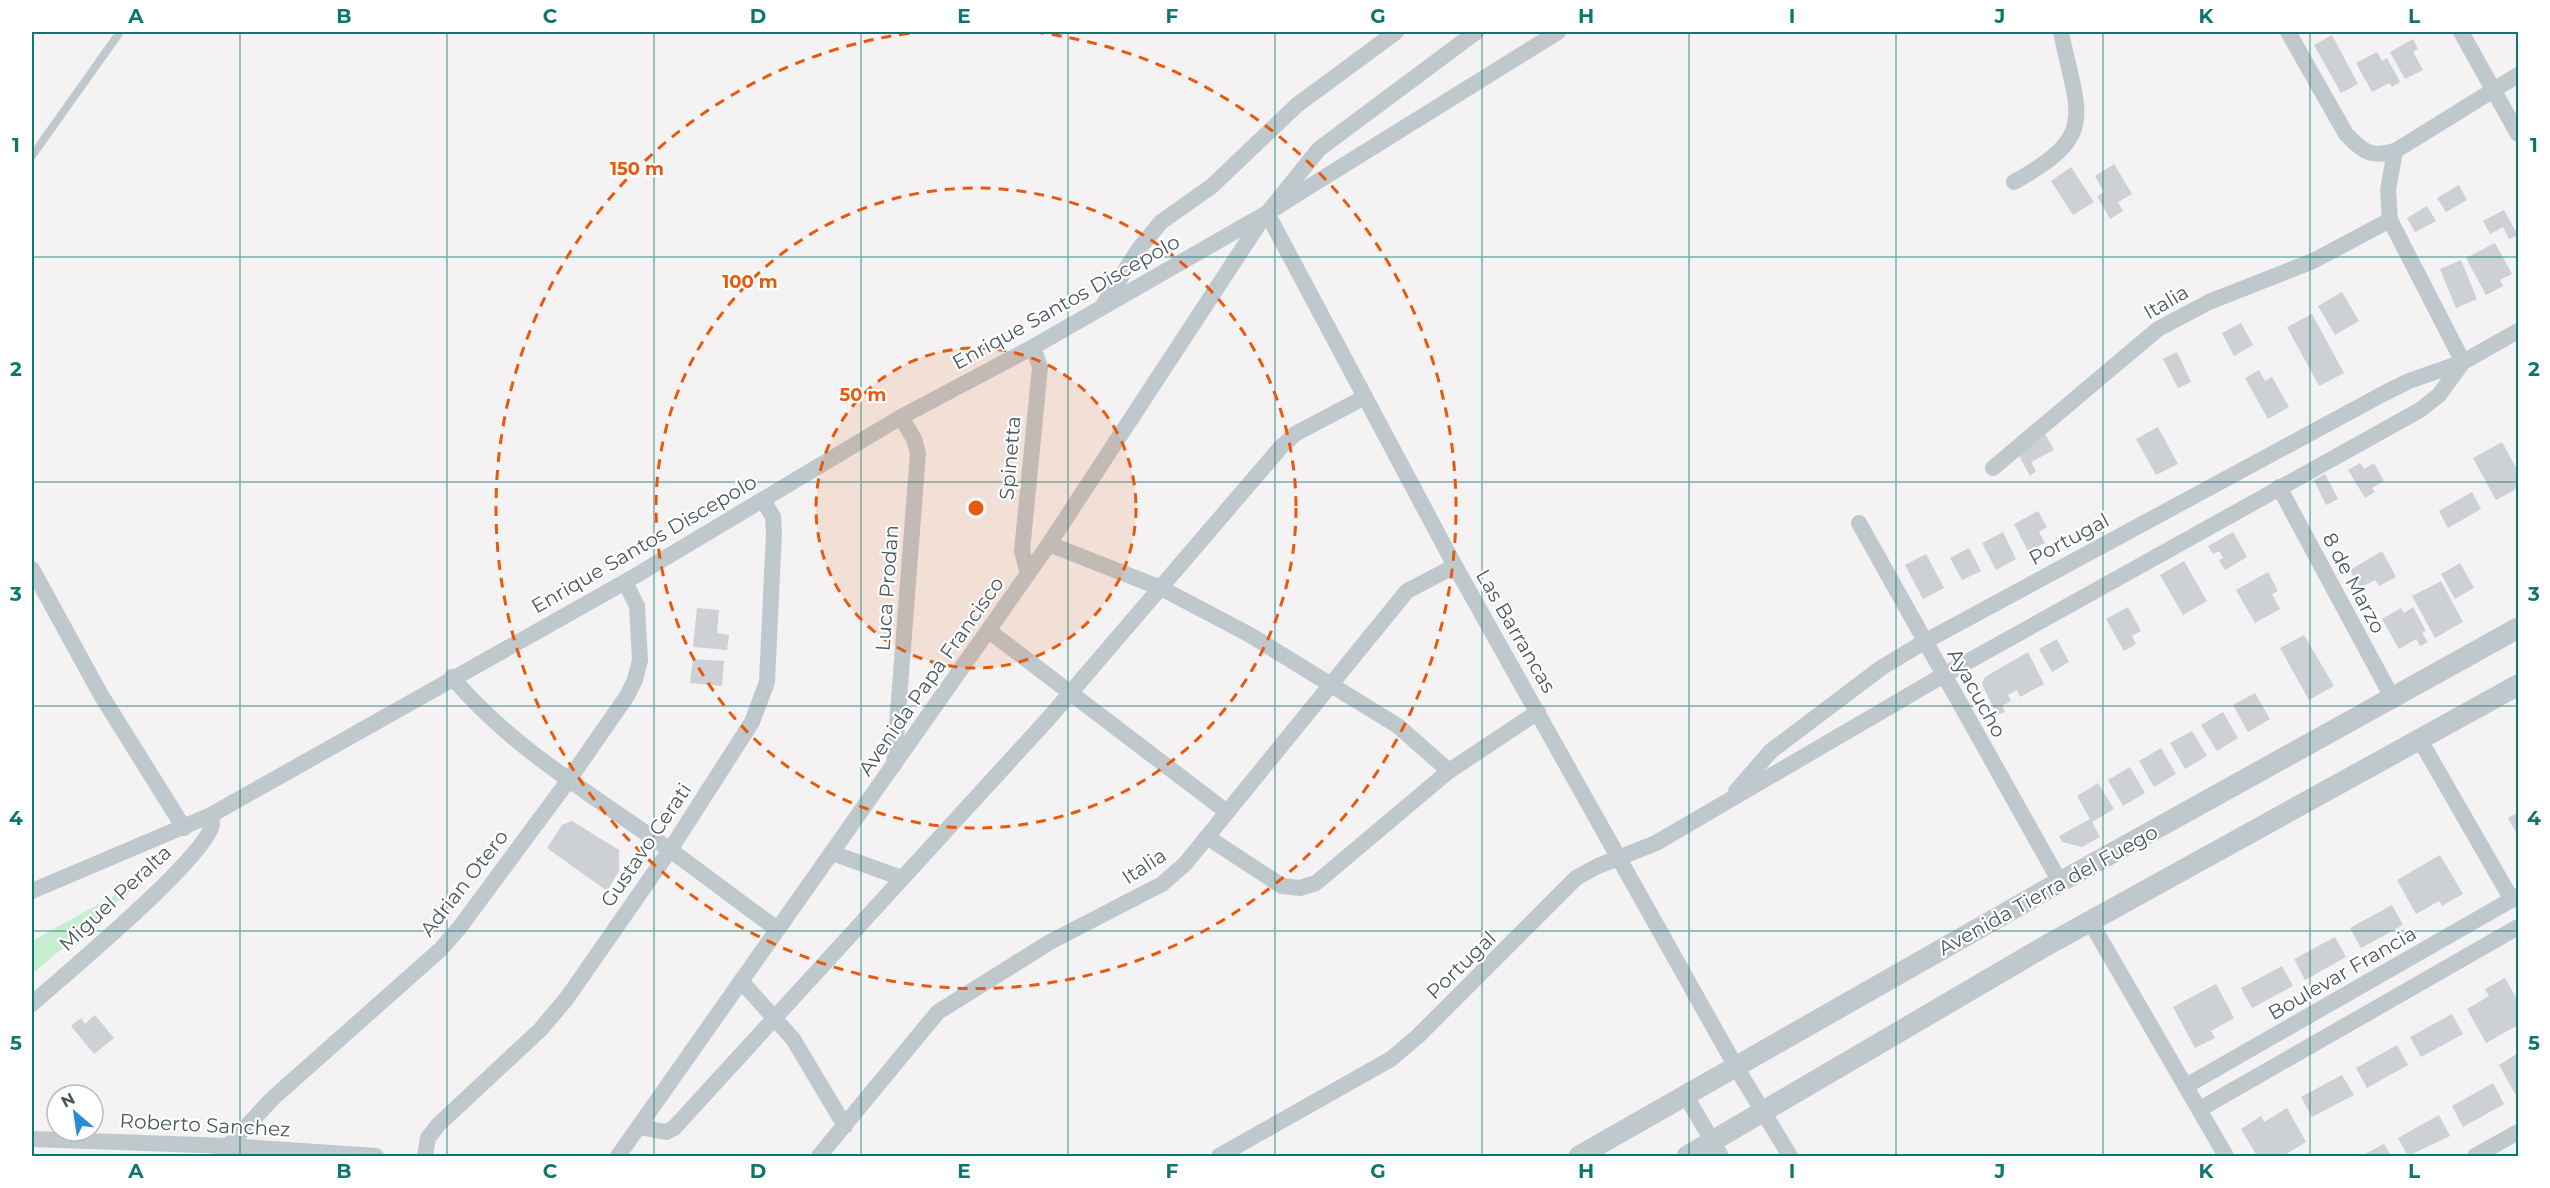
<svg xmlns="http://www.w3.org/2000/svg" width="2550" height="1188" font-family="Montserrat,sans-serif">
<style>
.green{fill:#c6edd0}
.building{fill:#cdd0d4}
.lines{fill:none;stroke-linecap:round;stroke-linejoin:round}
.service{stroke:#bfc8cd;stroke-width:8}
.minor{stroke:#bfc8cd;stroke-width:16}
.tertiary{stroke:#bfc8cd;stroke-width:21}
.grid{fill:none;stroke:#0f766e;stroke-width:1.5;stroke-opacity:0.55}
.ring{fill:none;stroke:#e8590c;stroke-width:3;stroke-dasharray:10 8}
.labels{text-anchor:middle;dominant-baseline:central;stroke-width:4.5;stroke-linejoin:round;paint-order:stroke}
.street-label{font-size:20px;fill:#4b585e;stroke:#fff}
.centre{fill:#e8590c;stroke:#fff;stroke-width:3}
.ring-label{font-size:18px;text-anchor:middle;font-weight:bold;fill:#e8590c;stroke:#fff;stroke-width:4.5;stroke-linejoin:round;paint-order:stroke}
.neatline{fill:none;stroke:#0f766e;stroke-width:2}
.grid-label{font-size:20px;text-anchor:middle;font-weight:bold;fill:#0f766e}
</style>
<rect width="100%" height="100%" fill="#f4f2f3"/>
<polygon class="green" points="146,878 32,974 32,941"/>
<g class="building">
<polygon points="2332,35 2358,84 2341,93 2314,45"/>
<polygon points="2413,39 2418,49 2413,52 2423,70 2405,79 2390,52"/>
<polygon points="2377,52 2382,61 2387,58 2400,82 2392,87 2389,83 2372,92 2356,63"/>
<polygon points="2114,164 2132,194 2118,202 2123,211 2110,219 2097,196 2104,192 2095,176"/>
<polygon points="2071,167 2094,202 2073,215 2051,181"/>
<polygon points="2459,185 2467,200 2446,212 2437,198"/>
<polygon points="2427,206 2436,221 2415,232 2407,218"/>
<polygon points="2504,210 2518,235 2509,239 2503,227 2490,234 2483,221"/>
<polygon points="2495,243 2512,274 2500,280 2503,286 2486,295 2466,258"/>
<polygon points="2461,260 2477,299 2456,308 2440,269"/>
<polygon points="2342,292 2359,321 2335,335 2318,306"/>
<polygon points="2312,314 2344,373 2319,386 2287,327"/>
<polygon points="2241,323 2253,345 2234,356 2222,333"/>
<polygon points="2177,352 2191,382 2178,388 2163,359"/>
<polygon points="2259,370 2265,381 2272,377 2289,407 2268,419 2245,378"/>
<polygon points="2158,427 2178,464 2156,475 2136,439"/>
<polygon points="2045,434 2054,450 2031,462 2036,471 2030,476 2018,454"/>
<polygon points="2502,442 2518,471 2518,488 2496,500 2473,458"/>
<polygon points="2360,463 2364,469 2374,463 2384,481 2372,488 2375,492 2365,498 2348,470"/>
<polygon points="2325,474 2338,499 2326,505 2314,480"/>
<polygon points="2472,492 2481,509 2448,528 2439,511"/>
<polygon points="2038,511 2047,527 2039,532 2045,543 2028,551 2014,524"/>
<polygon points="2003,532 2016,559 1996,570 1982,543"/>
<polygon points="2233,532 2247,557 2225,570 2219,560 2223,558 2219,551 2213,554 2208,546"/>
<polygon points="1969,548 1981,571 1962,580 1950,558"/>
<polygon points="2382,551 2396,577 2379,586 2375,580 2360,588 2350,570"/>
<polygon points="1926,554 1944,588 1923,599 1905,565"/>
<polygon points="2184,561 2207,601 2183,615 2160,575"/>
<polygon points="2460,563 2474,588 2455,599 2441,574"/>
<polygon points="2268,572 2278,591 2272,594 2280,609 2255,623 2236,590"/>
<polygon points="2441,581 2463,622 2435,638 2412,596"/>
<polygon points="2128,607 2141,631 2132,636 2136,644 2124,651 2106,619"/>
<polygon points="2413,607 2426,631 2422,633 2428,642 2420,646 2416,639 2399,649 2382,619 2401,608 2404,613"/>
<polygon points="697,608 719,610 717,633 729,635 727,650 693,647"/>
<polygon points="2304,635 2334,686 2309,700 2280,648"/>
<polygon points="2057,639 2069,662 2052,672 2039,649"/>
<polygon points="2028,652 2044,684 2020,697 2017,690 2008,695 2011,701 2002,706 2005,712 1997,715 1982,684 1985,677"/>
<polygon points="693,659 724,661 722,686 690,683"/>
<polygon points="2255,693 2270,719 2248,732 2233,705"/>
<polygon points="2223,712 2238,738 2217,751 2201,725"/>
<polygon points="2192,731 2207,756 2185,769 2170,743"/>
<polygon points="2161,748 2176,774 2154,787 2139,761"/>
<polygon points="2130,767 2145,793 2123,806 2108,780"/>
<polygon points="2098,783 2114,809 2092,822 2100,837 2082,847 2062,842 2059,836 2090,819 2077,796"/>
<polygon points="2518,812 2518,836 2508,818"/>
<polygon points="572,821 619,850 619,871 607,891 547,848 562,825"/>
<polygon points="2440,855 2463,894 2442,906 2439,901 2416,914 2397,880"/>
<polygon points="2392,905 2403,925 2361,948 2350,928"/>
<polygon points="2335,937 2346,957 2305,980 2294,959"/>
<polygon points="2282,966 2293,986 2252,1008 2241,988"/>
<polygon points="2505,978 2518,1001 2518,1025 2486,1043 2467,1009 2489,996 2485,989"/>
<polygon points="2216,984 2234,1018 2211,1031 2215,1038 2195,1048 2173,1007"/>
<polygon points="2452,1014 2463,1034 2421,1057 2410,1037"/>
<polygon points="95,1015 114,1038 94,1054 71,1026 81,1018 85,1024"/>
<polygon points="2397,1045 2408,1065 2367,1088 2356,1068"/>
<polygon points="2518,1053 2518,1099 2499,1065"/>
<polygon points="2342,1075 2354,1095 2312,1117 2301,1097"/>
<polygon points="2493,1083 2504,1104 2463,1127 2452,1106"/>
<polygon points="2287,1108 2306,1142 2283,1156 2257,1156 2241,1129 2261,1116 2264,1122"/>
<polygon points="2439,1115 2450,1136 2408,1156 2398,1138"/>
<polygon points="2384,1144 2391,1156 2361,1156"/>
</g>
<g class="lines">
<polyline class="service" points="32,156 120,32"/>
<g class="minor">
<path d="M2288 32 2346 134C2363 152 2371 158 2395 151L2518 75"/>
<polyline points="2461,32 2518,134"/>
<polyline points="2395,151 2388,190 2390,220 2463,362"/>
<path d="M2014 182C2099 135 2078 116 2061 32"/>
<polyline points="1267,213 1455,566 1736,1067 1790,1156"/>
<polyline points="1102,307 1138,250 1161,222 1212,186 1297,105 1396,32"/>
<polyline points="1993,468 2158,329 2209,302 2313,261 2390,220"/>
<polyline points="2279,487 2393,699"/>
<polyline points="1859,523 2060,882"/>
<polyline points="1049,544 1161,588 1250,635 1398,726 1449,771"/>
<polyline points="32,569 101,695 184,828"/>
<polyline points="1028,574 1022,551 1040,367 1033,347"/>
<polyline points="989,631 1227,812"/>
<path d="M452 677C512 749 595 796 670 850 706 876 741 903 777 929"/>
<polyline points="2420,740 2512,900"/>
<polyline points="894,765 918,453 914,439 901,417"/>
<polyline points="1736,791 1771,751 1881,668 1924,642 2381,395 2409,381 2463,362 2518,331"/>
<polyline points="1207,837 1282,886 1300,888 1316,883 1449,771 1538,712"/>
<polyline points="832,853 902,878"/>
<polyline points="32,891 211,815 625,582 901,417 1033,347 1267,213 1558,32"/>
<polyline points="2091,923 2226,1156"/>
<polyline points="741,981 793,1039 845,1126"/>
<path d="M32 1004C63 976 208 856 212 824 212 821 211 818 211 815"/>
<polyline points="2186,1086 2518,896"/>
<polyline points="1686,1096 1721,1156"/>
<polyline points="2200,1109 2518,927"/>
<polyline points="639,1127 666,1132 674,1128 1048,719 1281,447 1295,434 1365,397"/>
<polyline points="32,1139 228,1146 376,1156"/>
<polyline points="222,1156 228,1146 273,1098 441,949 460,927 568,781 627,696 635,680 640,660 637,606 625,582"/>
<polyline points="425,1156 428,1138 439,1124 540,1030 567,998 670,850 752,722 767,682 774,531 773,517 763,500"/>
<polyline points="618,1156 1049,544 1260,222 1319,149 1476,32"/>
<polyline points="819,1156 938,1012 1050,942 1162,884 1185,864 1407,591 1455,566"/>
<polyline points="1219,1156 1391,1059 1418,1036 1576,878 1598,866 1656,843 1942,676 2420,410 2439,395 2463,362"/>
<polyline points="2475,1156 2518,1132"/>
</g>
<g class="tertiary">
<polyline points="1579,1156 2060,882 2518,628"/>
<polyline points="1687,1156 2049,944 2518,685"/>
</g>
</g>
<path class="grid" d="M240 32V1156M447 32V1156M654 32V1156M861 32V1156M1068 32V1156M1275 32V1156M1482 32V1156M1689 32V1156M1896 32V1156M2103 32V1156M2310 32V1156M32 257H2518M32 482H2518M32 706H2518M32 931H2518"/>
<circle cx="976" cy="508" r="160" fill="#e8590c" fill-opacity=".12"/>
<g class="ring">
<circle cx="976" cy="508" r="160"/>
<circle cx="976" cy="508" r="320"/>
<path d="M1034 32A480 480 0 1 1 918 32"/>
</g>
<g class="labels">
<g class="street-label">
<text transform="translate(1066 302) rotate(-29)">Enrique Santos Discepolo</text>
<text transform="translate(2166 302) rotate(-30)">Italia</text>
<text transform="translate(1010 458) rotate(-85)">Spinetta</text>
<text transform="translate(2069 539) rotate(-28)">Portugal</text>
<text transform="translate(644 544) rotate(-30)">Enrique Santos Discepolo</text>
<text transform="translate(2354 583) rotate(62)">8 de Marzo</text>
<text transform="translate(887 588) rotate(-86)">Luca Prodan</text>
<text transform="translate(1516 631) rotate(60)">Las Barrancas</text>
<text transform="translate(931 676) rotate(-55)">Avenida Papa Francisco</text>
<text transform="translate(1977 693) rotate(61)">Ayacucho</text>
<text transform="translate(646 845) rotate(-56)">Gustavo Cerati</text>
<text transform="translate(1144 866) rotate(-33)">Italia</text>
<text transform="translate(464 883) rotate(-52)">Adrian Otero</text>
<text transform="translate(2048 890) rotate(-29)">Avenida Tierra del Fuego</text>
<text transform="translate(115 898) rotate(-43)">Miguel Peralta</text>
<text transform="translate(1461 965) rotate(-44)">Portugal</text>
<text transform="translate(2342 973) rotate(-30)">Boulevar Francia</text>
<text transform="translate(205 1125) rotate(3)">Roberto Sanchez</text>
</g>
</g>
<circle cx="976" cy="508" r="9" class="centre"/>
<g class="ring-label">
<text x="637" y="175">150 m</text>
<text x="750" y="288">100 m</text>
<text x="863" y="401">50 m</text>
</g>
<rect width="2550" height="1188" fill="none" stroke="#ffffff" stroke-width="66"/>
<g transform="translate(75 1113) rotate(331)"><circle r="28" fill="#ffffff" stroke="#b7bcbf" stroke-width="1.5"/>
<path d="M0-4.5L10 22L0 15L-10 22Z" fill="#298cd7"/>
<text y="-9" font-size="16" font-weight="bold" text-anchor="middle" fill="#4b585e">N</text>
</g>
<rect x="33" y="33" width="2484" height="1122" class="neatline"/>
<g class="grid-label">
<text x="136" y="23">A</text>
<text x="344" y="23">B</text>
<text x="550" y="23">C</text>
<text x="758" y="23">D</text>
<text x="964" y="23">E</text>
<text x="1172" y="23">F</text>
<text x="1378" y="23">G</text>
<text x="1586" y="23">H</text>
<text x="1792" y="23">I</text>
<text x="2000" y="23">J</text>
<text x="2206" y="23">K</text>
<text x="2414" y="23">L</text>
<text x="16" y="152">1</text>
<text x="2534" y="152">1</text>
<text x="16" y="376">2</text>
<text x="2534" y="376">2</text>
<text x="16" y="601">3</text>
<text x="2534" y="601">3</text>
<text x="16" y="825">4</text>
<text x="2534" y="825">4</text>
<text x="16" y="1050">5</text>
<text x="2534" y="1050">5</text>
<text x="136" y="1178">A</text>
<text x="344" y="1178">B</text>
<text x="550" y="1178">C</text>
<text x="758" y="1178">D</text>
<text x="964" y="1178">E</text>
<text x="1172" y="1178">F</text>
<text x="1378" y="1178">G</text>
<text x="1586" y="1178">H</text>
<text x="1792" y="1178">I</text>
<text x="2000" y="1178">J</text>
<text x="2206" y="1178">K</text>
<text x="2414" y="1178">L</text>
</g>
</svg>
